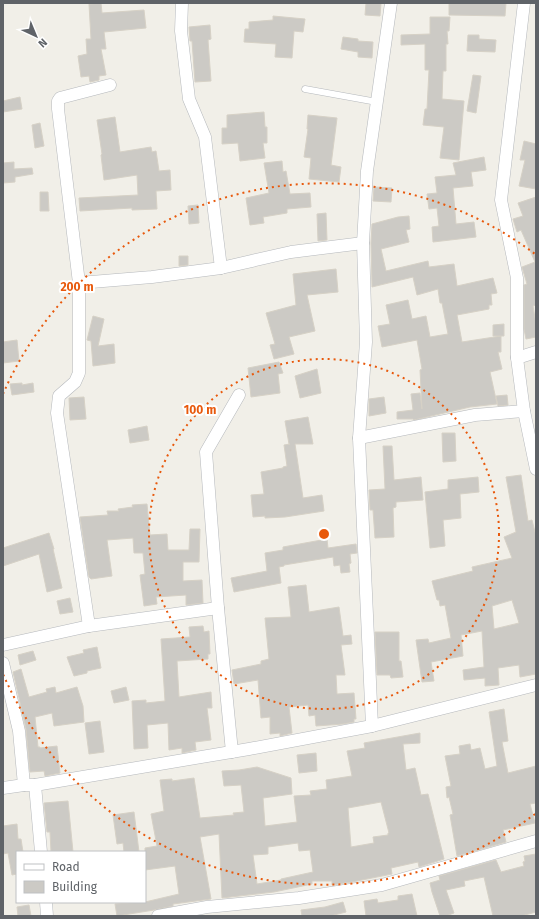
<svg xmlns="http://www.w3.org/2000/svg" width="539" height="919" font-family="'Fira Sans',sans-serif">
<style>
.building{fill:#cccac5;stroke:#d6d1c6;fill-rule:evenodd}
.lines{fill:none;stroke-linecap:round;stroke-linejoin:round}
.service-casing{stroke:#b5b8bc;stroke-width:7}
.minor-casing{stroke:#b5b8bc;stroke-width:13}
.service{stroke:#fff;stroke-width:6}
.minor{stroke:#fff;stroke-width:12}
.ring{fill:none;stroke:#e8590c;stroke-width:2;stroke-dasharray:2 4}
.centre{fill:#e8590c;stroke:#fff;stroke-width:2}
.ring-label{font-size:12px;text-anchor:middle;font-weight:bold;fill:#e8590c;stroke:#fff;stroke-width:4;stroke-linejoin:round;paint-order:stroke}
</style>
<rect width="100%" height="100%" fill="#f1efe8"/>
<g class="building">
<polygon points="101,3 102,13 144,10 146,28 104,32 106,49 101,49 106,75 99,76 99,80 90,82 89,76 81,77 78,56 87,54 86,39 91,39 89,4"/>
<polygon points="366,3 381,3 380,16 365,15"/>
<polygon points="449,3 506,3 505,16 449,15"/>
<polygon points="273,16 305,19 303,32 294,31 292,58 275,57 276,44 244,42 245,29 249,29 249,22 273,20"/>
<polygon points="430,17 450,17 449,31 447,31 448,44 446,44 446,71 443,71 442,99 464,101 459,160 440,158 444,127 423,125 425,109 427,109 429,70 425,70 425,44 401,45 401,35 430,34"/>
<polygon points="210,25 211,39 208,40 211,81 195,82 192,41 190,41 189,27"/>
<polygon points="468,35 479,35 479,39 496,40 495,52 467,51"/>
<polygon points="343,37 358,39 358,41 373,42 372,58 358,57 358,52 341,49"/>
<polygon points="473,75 481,76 476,113 467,111"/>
<polygon points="20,97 22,109 3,112 3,101"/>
<polygon points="264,112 265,127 267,127 267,143 263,143 265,158 240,161 238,143 222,144 222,128 227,128 227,115"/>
<polygon points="308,115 337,118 331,165 341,167 339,182 309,179 311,158 304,157 308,129 307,129"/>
<polygon points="115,117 120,152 151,147 152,152 156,151 159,171 170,170 171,190 156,191 157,209 132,210 132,208 80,211 79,198 138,195 137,175 104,180 101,155 102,154 97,120"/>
<polygon points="40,123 44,146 35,148 32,125"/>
<polygon points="524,141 536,144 536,189 519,186 525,160 520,160"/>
<polygon points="484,157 486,170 471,172 473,186 453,188 456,224 474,222 476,237 433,242 432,227 439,226 437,208 429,209 427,194 437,193 435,177 456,175 453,163"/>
<polygon points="282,161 283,172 286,171 290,194 310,193 311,207 287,209 287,213 263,217 264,223 250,225 246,198 269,193 264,163"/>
<polygon points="14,162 14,169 32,168 33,174 15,177 15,182 3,183 3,163"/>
<polygon points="374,187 392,188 391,202 373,201"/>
<polygon points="40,192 48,192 49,211 40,211"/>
<polygon points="536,197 536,305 533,306 536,324 536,337 526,339 524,329 524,285 527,284 522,267 535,262 521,230 517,232 513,219 523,216 518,203"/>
<polygon points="198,205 199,223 189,224 188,206"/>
<polygon points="326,213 327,240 318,241 317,214"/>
<polygon points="409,216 410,229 406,230 409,242 381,249 386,271 428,261 429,267 454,264 457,286 493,278 497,293 491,294 492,305 489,305 489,309 457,315 462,342 501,336 501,352 498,352 502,369 490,372 497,404 470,407 414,420 413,419 397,419 397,412 413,410 411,394 420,393 422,409 420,370 422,369 417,340 382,347 378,326 390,324 386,305 408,300 412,319 426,316 430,337 448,334 442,303 440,303 438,289 417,295 413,277 372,287 371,243 372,224 398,217"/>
<polygon points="179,256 188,256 188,265 179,266"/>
<polygon points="336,269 338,292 307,295 315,331 289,337 294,354 274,359 270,345 275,344 266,313 296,305 293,274"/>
<polygon points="93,316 104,319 98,346 114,344 115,363 93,366 91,341 87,340"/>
<polygon points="504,324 504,336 493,336 493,325"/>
<polygon points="17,340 19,361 3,363 3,342"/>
<polygon points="279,362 283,373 278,374 280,393 251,397 248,368"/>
<polygon points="317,369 321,393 300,398 295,376"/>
<polygon points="22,383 22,385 33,383 34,392 12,395 10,384"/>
<polygon points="507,395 508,405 498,406 496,396"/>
<polygon points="84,397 86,419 70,420 69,398"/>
<polygon points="384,397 386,413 369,416 369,399"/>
<polygon points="308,417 313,444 295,444 303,498 322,495 324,511 285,517 265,518 265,516 253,517 251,495 264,494 261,472 283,468 283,467 287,466 284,445 290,444 289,444 285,421"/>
<polygon points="147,426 149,440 130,443 128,430"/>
<polygon points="442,433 455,433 456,461 443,462"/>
<polygon points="383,446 392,446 394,480 421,477 423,500 396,502 396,507 393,508 394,537 375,538 373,510 370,510 369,490 385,489"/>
<path d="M521 475 528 521 532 520 536 536V674L520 677 519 665 498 668 499 685 485 686V678L464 680 463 670 484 667 482 631 461 635 463 656 431 662 434 681 422 682 416 640 428 639 429 643 451 638 445 605 440 606 439 600H437L432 581 473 571 472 567 512 558 504 537 516 532 506 477ZM512 600 519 623 494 629 492 606Z"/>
<polygon points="478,477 479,492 460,494 461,518 443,520 445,546 430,548 425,492 448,489 448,480"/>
<polygon points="147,504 150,535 167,534 168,550 189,550 190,529 200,529 199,562 183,562 183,581 202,580 203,603 186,605 186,595 156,597 157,604 144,606 140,575 145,574 143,553 134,553 133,538 107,540 112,576 91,579 89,577 80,517 108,515 107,511 119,511 118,509 133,507 132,505"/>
<polygon points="49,533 54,549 53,549 62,588 47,592 39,554 3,566 3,548"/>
<polygon points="327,539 328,548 356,544 357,553 350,554 351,563 349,564 350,572 341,573 340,565 334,566 333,557 284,565 284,566 279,567 281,583 234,592 231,578 267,571 265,553 283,550 283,547"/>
<polygon points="306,585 309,612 339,607 343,636 351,635 352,644 341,645 345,675 336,675 337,694 354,693 356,719 354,719 354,722 343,724 316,726 315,715 309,716 308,705 289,707 292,733 280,736 280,733 270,734 270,717 261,718 258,680 234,684 232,670 261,664 261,661 269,659 265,618 291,617 288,587"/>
<polygon points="70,598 73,612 60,614 57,601"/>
<polygon points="203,626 204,632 209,631 210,654 208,654 208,659 177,661 179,697 211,692 212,708 207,708 211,740 195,742 196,750 182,753 182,748 169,750 168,723 147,725 148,748 134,749 132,701 146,700 146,703 165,701 161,639 190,637 189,627"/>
<polygon points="375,632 399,632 399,661 401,661 403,677 391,678 390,675 377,675"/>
<polygon points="97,647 101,668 87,671 87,673 74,676 67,657 84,653 83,650"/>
<polygon points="33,651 36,660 20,665 18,655"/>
<polygon points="21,669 29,697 47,692 46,689 55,687 56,693 77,687 83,706 84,722 54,726 52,713 35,717 38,747 40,747 40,748 57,746 60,773 45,776 44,771 30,772 26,729 13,672"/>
<polygon points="126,687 129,700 114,703 111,691"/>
<polygon points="504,709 508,741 502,742 508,773 536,766 536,803 530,804 535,823 503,830 506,842 457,856 450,815 453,814 449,797 447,798 446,787 451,786 445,756 460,754 459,746 470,744 471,750 480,748 485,769 497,766 489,712"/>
<polygon points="100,721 104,752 89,754 85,723"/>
<path d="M420 733V743L403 744 406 770 415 768 421 795 428 794 444 859 419 867 418 862 391 868 392 874 352 882 332 885V881H312V884L274 892 222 898 219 834 200 837 211 899 173 904V906L154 910 117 916 115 904 145 902 179 894 175 866 145 870V848L157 846 151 814 164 811 160 780 172 779V781L194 778 200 818 234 815 233 813 244 812 241 785 224 786 222 771 239 770 257 767 291 778 292 794 263 798 265 826 297 822 294 796 311 795 310 791 327 789 326 780 352 776 347 751 365 748 364 743ZM381 802 389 833H388V835L373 837 374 843 351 847 348 808ZM298 843 299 851 310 850 313 872 281 879V880L257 884 253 855 268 854V847Z"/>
<polygon points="316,753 317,771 299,773 297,755"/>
<polygon points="68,801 73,852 51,852 50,832 47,832 44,803"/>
<polygon points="134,812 139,852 124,852 123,843 117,844 113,815"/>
<polygon points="17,824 18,839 21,839 23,852 17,852 17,874 12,875 8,853 3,854 3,826"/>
<polygon points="536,854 536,912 521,916 493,916 484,877 464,881 465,886 446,890 454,913 446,916 440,916 432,892 430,883 440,880 439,876 496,860 501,872 524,866 523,862 525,861 524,856"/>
<polygon points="412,894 417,916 366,916 364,901 377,899 378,903 398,900 398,896"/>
<polygon points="343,902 346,912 330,916 302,916 301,910 325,907"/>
<polygon points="29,905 31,916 18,916 17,907"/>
</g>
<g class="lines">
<defs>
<polyline id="service" points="305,89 377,102"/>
<g id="minor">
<polyline points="182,3 181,31 189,99 205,137 221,268"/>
<polyline points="110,85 60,98 58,101 58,109 79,283 152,277 221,268 291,252 363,243"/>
<polyline points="536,352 517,358 524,411 536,469"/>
<polyline points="517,358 517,278 501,200 524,3"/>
<polyline points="359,438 475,415 524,411"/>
<polyline points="89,626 218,608"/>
<polyline points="3,645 89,626 57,413 59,396 75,382 79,373 79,283"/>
<polyline points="3,663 19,731 24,785"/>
<polyline points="372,726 359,438 366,342 363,243 367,171 391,3"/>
<polyline points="232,752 218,608 206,452 239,395"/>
<polyline points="35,785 41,852"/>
<polyline points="3,788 24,785 35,785 249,749 372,726 536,685"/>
<polyline points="46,902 47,916"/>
<polyline points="158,916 207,907 299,898 382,885 536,841"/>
</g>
</defs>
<use href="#service" class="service-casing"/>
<use href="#minor" class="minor-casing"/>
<use href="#service" class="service"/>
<use href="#minor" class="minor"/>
</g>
<g class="ring">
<circle cx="324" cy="534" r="175"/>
<path d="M535 814A350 350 0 0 1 3 674M3 394A350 350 0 0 1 535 254"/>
</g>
<circle cx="324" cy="534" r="6" class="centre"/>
<g class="ring-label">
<text x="77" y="291">200 m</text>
<text x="200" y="414">100 m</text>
</g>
<rect width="539" height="919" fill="none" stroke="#5f6368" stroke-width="8"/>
<rect x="16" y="851" width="130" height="52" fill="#ffffff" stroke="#bfc1c3"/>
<rect x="24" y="864" width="20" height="6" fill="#ffffff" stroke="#bfc1c3"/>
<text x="52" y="871" font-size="12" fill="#5f6368">Road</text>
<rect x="24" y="881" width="20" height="12" fill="#cccac5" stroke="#bfc1c3"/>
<text x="52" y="891" font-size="12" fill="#5f6368">Building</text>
<g transform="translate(36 36) rotate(136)" stroke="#ffffff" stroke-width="3" paint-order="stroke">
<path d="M0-3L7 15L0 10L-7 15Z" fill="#5f6368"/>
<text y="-6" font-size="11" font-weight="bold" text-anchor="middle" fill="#5f6368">N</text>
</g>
</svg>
